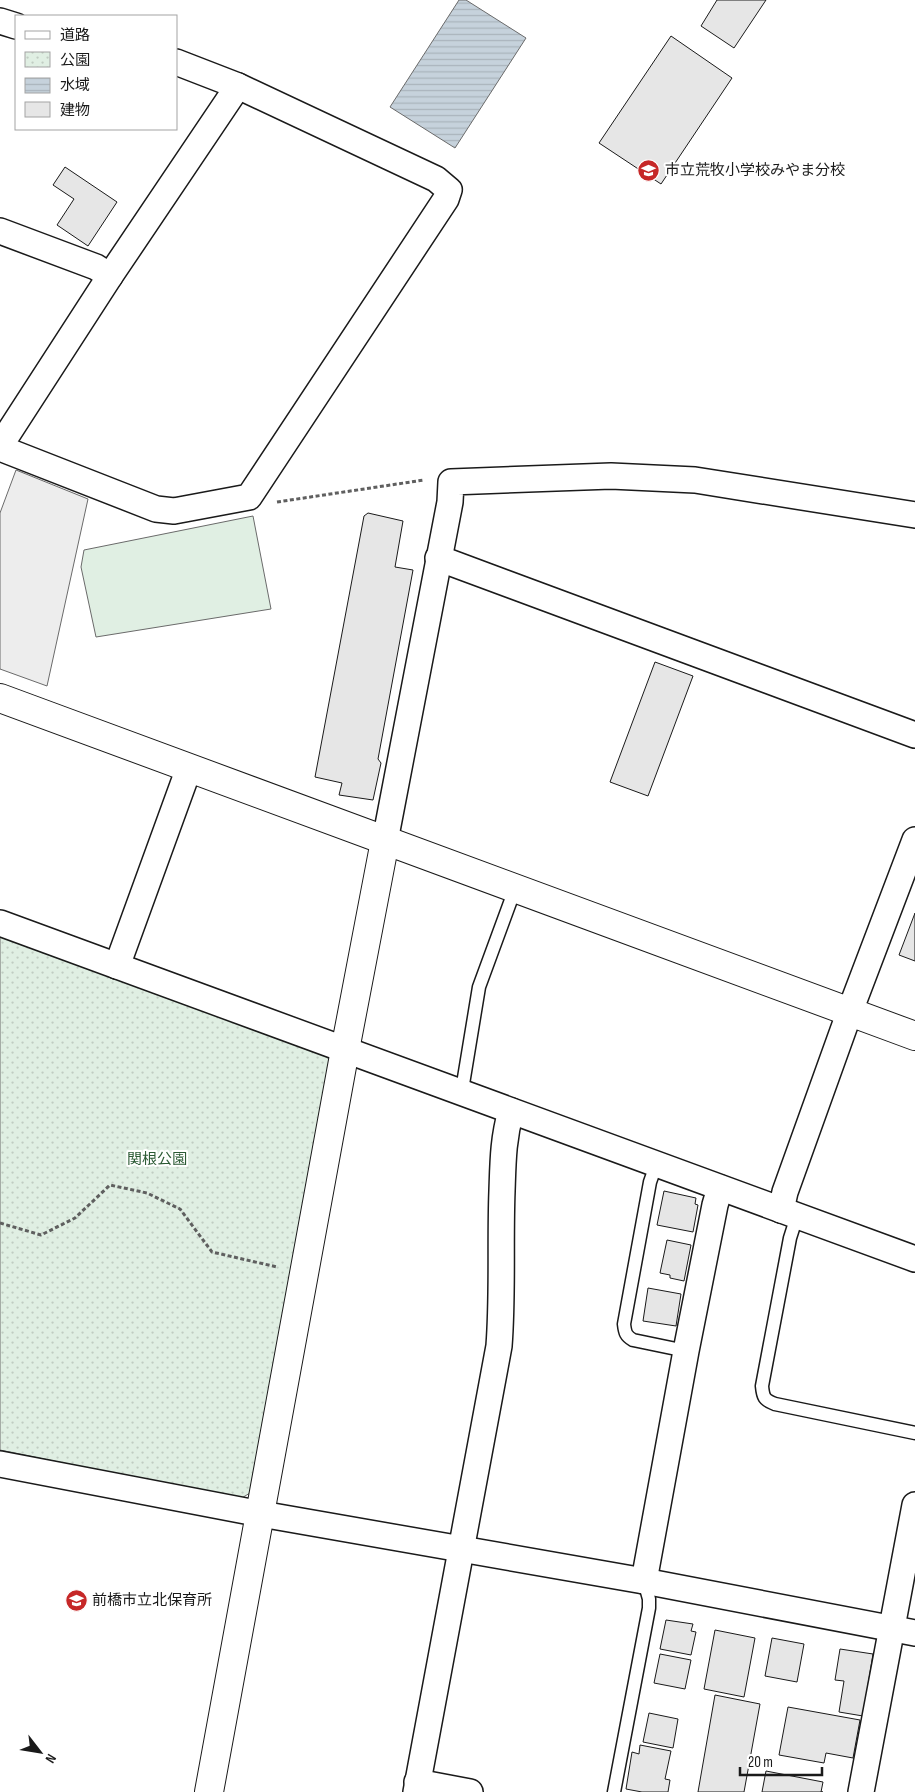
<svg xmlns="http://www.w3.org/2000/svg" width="915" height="1792" font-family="'Sofia Sans Condensed','Noto Sans JP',sans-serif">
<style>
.grass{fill:#e0efe3;stroke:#6a6a6a}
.park{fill:url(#park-dots);stroke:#6a6a6a}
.parking{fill:#ededed;stroke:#6a6a6a}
.water{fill:url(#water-rules);stroke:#6a6a6a}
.building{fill:#e6e6e6;stroke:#1a1a1a}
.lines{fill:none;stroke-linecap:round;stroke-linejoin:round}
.lane-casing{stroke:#1a1a1a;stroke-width:15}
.street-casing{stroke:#1a1a1a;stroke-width:28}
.secondary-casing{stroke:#1a1a1a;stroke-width:30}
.path{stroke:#5f5f5f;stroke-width:3;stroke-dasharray:4 2.5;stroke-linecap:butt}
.lane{stroke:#fff;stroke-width:12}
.street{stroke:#fff;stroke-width:25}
.secondary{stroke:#fff;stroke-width:28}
.labels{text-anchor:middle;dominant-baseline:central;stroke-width:4;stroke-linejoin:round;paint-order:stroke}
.poi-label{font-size:15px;fill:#1a1a1a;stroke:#fff;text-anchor:start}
.park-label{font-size:15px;fill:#2b5a34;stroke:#fff}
</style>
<defs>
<pattern id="park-dots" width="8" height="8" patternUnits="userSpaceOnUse" patternTransform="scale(1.25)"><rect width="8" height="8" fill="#e0efe3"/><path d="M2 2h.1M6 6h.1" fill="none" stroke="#c0ccc2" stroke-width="1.8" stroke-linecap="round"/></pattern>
<pattern id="water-rules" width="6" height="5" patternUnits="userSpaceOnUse" patternTransform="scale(1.25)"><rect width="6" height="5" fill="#c6d2dc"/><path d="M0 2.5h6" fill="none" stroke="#aab4bc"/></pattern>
</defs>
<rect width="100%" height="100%" fill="#fff"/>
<polygon class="grass" points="253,516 271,609 96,637 81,567 84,550"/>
<polygon class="park" points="0,935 325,1053 334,1065 255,1490 240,1499 0,1450"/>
<polygon class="parking" points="16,470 88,499 47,686 0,669 0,513"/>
<polygon class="water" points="459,0 466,0 526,38 455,148 390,107"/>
<g class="building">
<polygon points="717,0 766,0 734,48 701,26"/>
<polygon points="671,36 732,78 661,184 599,143"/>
<polygon points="65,167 117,202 88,246 57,225 74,199 53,185"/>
<polygon points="368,513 403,521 395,567 413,570 378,759 381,763 373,800 339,795 342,783 315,777 364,516"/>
<polygon points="655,662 693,676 648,796 610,782"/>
<polygon points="915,913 915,961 899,955"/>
<polygon points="664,1191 696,1198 695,1204 698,1205 693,1232 657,1225"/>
<polygon points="667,1240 691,1245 684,1281 670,1278 670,1275 660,1273"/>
<polygon points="648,1288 681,1294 676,1326 643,1321"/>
<polygon points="666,1620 693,1624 691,1631 696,1632 691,1655 660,1649"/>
<polygon points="715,1630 755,1638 744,1697 704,1689"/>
<polygon points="772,1638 804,1644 797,1682 765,1676"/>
<polygon points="840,1649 873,1654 863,1716 839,1712 844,1681 835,1680"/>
<polygon points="660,1654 691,1660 685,1689 654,1683"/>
<polygon points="715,1695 760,1704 744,1792 698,1792"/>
<polygon points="788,1707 860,1720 853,1758 826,1753 824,1763 779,1755"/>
<polygon points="649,1713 678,1719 673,1748 643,1742"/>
<polygon points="640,1745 671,1751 665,1779 670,1780 668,1792 642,1792 626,1789 632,1752 639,1754"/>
<polygon points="766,1771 823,1782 821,1792 823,1792 762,1792"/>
</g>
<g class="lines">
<defs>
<g id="lane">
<polyline points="460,1092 463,1084 479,987 515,889"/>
<path d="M656 1165 650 1182 624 1324C625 1333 626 1336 633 1340L686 1351"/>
<path d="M797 1216 790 1238 762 1386C763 1397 764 1400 775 1404L915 1433"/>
<polyline points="614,1792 649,1608 649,1599 644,1581"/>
</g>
<g id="street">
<polyline points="0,21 16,26"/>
<polyline points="0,231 96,267 110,276"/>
<polyline points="0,446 110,276 238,86"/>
<polyline points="0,448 156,509 174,511 249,497 446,199 449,190 436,179 238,86 176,62"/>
<polyline points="438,558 915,735"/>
<polyline points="385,841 450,502 451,482 611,476 695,480 915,515"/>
<polyline points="0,923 915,1259"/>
<polyline points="117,966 189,768"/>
<polyline points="781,1210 785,1192 850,1011 915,840"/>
<polyline points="0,1464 261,1514 644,1581 915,1633"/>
<polyline points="644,1581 686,1351 715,1205 720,1188"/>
<polyline points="417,1782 470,1792"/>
<path d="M416 1792 499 1346C503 1294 500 1243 502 1191 503 1162 503 1139 511 1111"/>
<polyline points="861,1792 915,1505"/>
</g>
<g id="secondary">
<polyline points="0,698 915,1036"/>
<polyline points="209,1792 345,1050 385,841"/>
</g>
</defs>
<use href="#lane" class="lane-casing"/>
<use href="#street" class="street-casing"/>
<use href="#secondary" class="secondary-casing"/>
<g class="path">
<polyline points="277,502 424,480"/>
<polyline points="0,1223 41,1235 75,1218 110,1185 147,1193 180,1209 212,1252 277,1267"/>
</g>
<use href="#lane" class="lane"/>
<use href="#street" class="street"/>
<use href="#secondary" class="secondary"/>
</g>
<defs>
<symbol id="school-disc" viewBox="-11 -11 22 22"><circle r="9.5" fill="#c62828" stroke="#fff"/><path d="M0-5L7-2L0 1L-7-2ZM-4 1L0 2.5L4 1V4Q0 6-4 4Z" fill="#fff"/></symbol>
</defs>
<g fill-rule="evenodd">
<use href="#school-disc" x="636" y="158" width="25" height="25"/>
<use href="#school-disc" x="64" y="1588" width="25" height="25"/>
</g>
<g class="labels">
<g class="poi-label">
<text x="665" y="170">市立荒牧小学校みやま分校</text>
<text x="92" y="1600">前橋市立北保育所</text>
</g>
<g class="park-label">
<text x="157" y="1159">関根公園</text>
</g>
</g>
<rect x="15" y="15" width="162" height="115" fill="#ffffff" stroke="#a3a3a3"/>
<rect x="25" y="31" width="25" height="8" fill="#ffffff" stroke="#a3a3a3"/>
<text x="60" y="40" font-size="15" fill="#1a1a1a">道路</text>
<rect x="25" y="52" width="25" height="15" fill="url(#park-dots)" stroke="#a3a3a3"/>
<text x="60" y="65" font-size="15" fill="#1a1a1a">公園</text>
<rect x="25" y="78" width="25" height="15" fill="url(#water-rules)" stroke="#a3a3a3"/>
<text x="60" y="90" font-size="15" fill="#1a1a1a">水域</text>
<rect x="25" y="102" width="25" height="15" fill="#e6e6e6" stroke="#a3a3a3"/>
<text x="60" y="115" font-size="15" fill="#1a1a1a">建物</text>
<g transform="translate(40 1752) rotate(121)" stroke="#ffffff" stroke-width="4" paint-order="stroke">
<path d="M0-4L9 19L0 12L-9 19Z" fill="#1a1a1a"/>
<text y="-8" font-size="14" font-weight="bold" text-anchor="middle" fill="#1a1a1a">N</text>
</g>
<path d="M740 1767v8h82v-8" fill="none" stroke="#1a1a1a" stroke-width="2.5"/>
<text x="748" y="1767" font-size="15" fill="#1a1a1a" stroke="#ffffff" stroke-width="4" paint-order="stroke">20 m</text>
</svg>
